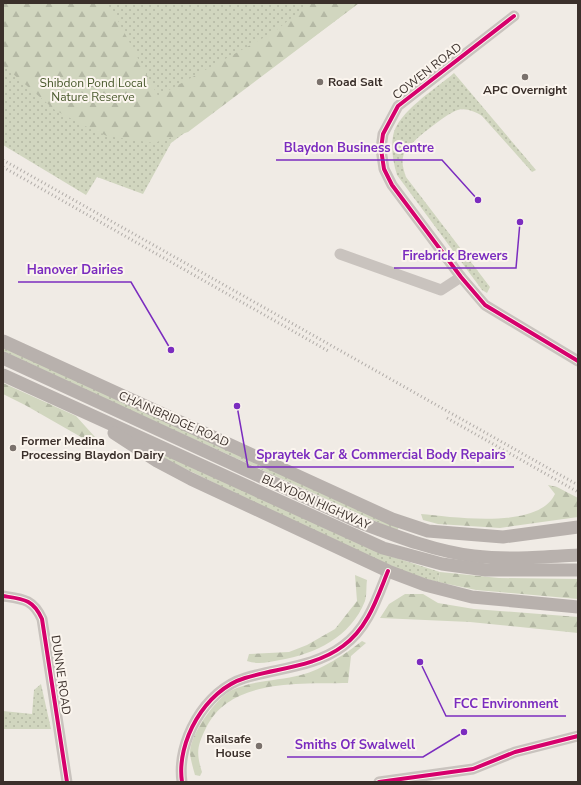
<svg xmlns="http://www.w3.org/2000/svg" width="581" height="785" font-family="'Nunito Sans',sans-serif">
<style>
.green{fill:url(#green-dots)}
.forest{fill:url(#forest-firs)}
.lines{fill:none;stroke-linecap:round;stroke-linejoin:round}
.minor{stroke:#c9c3be;stroke-width:11}
.major{stroke:#b8b1ad;stroke-width:13}
.rail{stroke:#b1aca8;stroke-width:3;stroke-dasharray:1 3;stroke-linecap:butt}
.cycleway-casing{stroke:#fbf5ee;stroke-width:6}
.cycleway{stroke:#d6006c;stroke-width:4}
.poi-dot{fill:#7a716c;stroke:#fbf5ee;stroke-width:1.5}
.labels{text-anchor:middle;dominant-baseline:central;stroke-width:4;stroke-linejoin:round;paint-order:stroke}
.street-label{font-size:12px;fill:#3b302b;stroke:#fbf5ee}
.poi-label{font-size:12px;font-weight:bold;fill:#3b302b;stroke:#fbf5ee;text-anchor:start}
.park-label{font-size:12px;fill:#4a5a2e;stroke:#fbf5ee}
.leader{fill:none;stroke:#7b2cbf;stroke-width:1.5}
.callout-dot{fill:#7b2cbf;stroke:#fbf5ee;stroke-width:1.5}
.callout-label{font-size:13px;text-anchor:middle;font-weight:bold;fill:#7b2cbf;stroke:#fbf5ee;stroke-width:4;stroke-linejoin:round;paint-order:stroke}
</style>
<defs>
<pattern id="green-dots" width="8" height="8" patternUnits="userSpaceOnUse"><rect width="8" height="8" fill="#d1d6bf"/><path d="M2 2h.1M6 6h.1" fill="none" stroke="#b4b8a4" stroke-width="1.8" stroke-linecap="round"/></pattern>
<pattern id="forest-firs" width="22" height="20" patternUnits="userSpaceOnUse"><rect width="22" height="20" fill="#d1d6bf"/><path d="M5 1l3.5 6h-7zM16 11l3.5 6h-7z" fill="#b4b8a4"/></pattern>
</defs>
<rect width="100%" height="100%" fill="#f0ebe5"/>
<g class="green">
<polygon points="3,3 359,3 171,143 143,194 97,177 86,195 3,145"/>
<path d="M454 73 536 170 532 172 482 116C474 111 464 107 455 111 444 116 413 140 406 150 400 159 403 168 406 177L490 287 487 293 482 290 397 175C393 162 391 149 393 136 397 112 437 88 454 73Z"/>
<polygon points="3,346 399,527 397,531 123,407 3,351"/>
<polygon points="135,440 387,555 440,572 438,582 415,576 391,566 239,495 145,449"/>
<polygon points="41,684 51,729 3,729 3,711 32,714 34,690"/>
</g>
<g class="forest">
<polygon points="3,3 105,3 116,17 158,96 274,32 310,3 359,3 188,132 154,143 107,136 83,125 55,110 5,67 3,66"/>
<polygon points="3,383 76,416 95,437 88,441 25,405 3,394"/>
<path d="M548 485 557 487 578 498V517L500 528 438 524 423 520 421 514C454 517 538 530 555 494Z"/>
<polygon points="440,572 499,578 578,579 578,599 476,590 438,582"/>
<path d="M355 575 367 580C366 586 367 595 365 601 351 637 315 654 280 660 269 662 258 665 247 661L249 654 289 652 307 645 335 629 357 601Z"/>
<polygon points="405,594 423,594 438,603 474,609 578,617 578,633 470,622 380,618 389,604"/>
<path d="M362 641 366 643 351 656 348 683C301 684 230 678 206 728 197 746 196 753 202 772L200 776 195 775C193 768 191 761 190 754 189 735 216 698 232 690 253 680 279 681 301 675 323 669 344 655 362 641Z"/>
</g>
<g class="lines">
<g class="minor">
<polyline points="514,16 398,106 383,134 381,149 384,169 392,185 461,277 485,305 578,361"/>
<polyline points="340,254 441,290 461,277"/>
<path d="M3 596C23 599 33 599 42 619L67 782"/>
<path d="M182 782C176 742 205 690 245 678 277 668 315 667 343 646 368 628 377 598 388 571"/>
<polyline points="379,782 473,769 515,752 578,736"/>
</g>
<g class="major">
<polyline points="3,341 392,519 428,531 503,537 578,527"/>
<path d="M3 358 359 522C396 536 434 551 474 556 508 560 543 557 578 555"/>
<polyline points="3,375 383,548 442,564 486,570 578,570"/>
<polyline points="114,433 157,461 191,479 388,571 425,585 472,597 578,607"/>
</g>
<g class="rail">
<polyline points="3,160 578,485"/>
<polyline points="3,167 330,352"/>
<polyline points="447,418 578,492"/>
</g>
<defs>
<g id="cycleway">
<polyline points="514,16 398,106 383,134 381,149 384,169 392,185 461,277 485,305 578,361"/>
<path d="M3 596C23 599 33 599 42 619L67 782"/>
<path d="M182 782C176 742 205 690 245 678 277 668 315 667 343 646 368 628 377 598 388 571"/>
<polyline points="379,782 473,769 515,752 578,736"/>
</g>
</defs>
<use href="#cycleway" class="cycleway-casing"/>
<use href="#cycleway" class="cycleway"/>
</g>
<g class="poi-dot">
<circle cx="525" cy="77" r="4"/>
<circle cx="320" cy="82" r="4"/>
<circle cx="13" cy="448" r="4"/>
<circle cx="259" cy="746" r="4"/>
</g>
<g class="labels">
<g class="street-label">
<text transform="translate(427 71) rotate(-38)">COWEN ROAD</text>
<text transform="translate(174 419) rotate(24)">CHAINBRIDGE ROAD</text>
<text transform="translate(316 502) rotate(24)">BLAYDON HIGHWAY</text>
<text transform="translate(61 675) rotate(82)">DUNNE ROAD</text>
</g>
<g class="poi-label">
<text x="328" y="82">Road Salt</text>
<text x="525" y="90" text-anchor="middle">APC Overnight</text>
<text x="21" y="441">Former Medina<tspan x="21" dy="14">Processing Blaydon Dairy</tspan></text>
<text x="251" y="739" text-anchor="end">Railsafe<tspan x="251" dy="14">House</tspan></text>
</g>
<g class="park-label">
<text x="93" y="83">Shibdon Pond Local<tspan x="93" dy="14">Nature Reserve</tspan></text>
</g>
</g>
<path class="leader" d="M478 200L442 160H276M520 222L516 268H394M171 350L131 282H18M237 406L248 467H514M420 662L446 716H566M464 732L423 757H287"/>
<g class="callout-dot">
<circle cx="478" cy="200" r="4"/>
<circle cx="520" cy="222" r="4"/>
<circle cx="171" cy="350" r="4"/>
<circle cx="237" cy="406" r="4"/>
<circle cx="420" cy="662" r="4"/>
<circle cx="464" cy="732" r="4"/>
</g>
<g class="callout-label">
<text x="359" y="152">Blaydon Business Centre</text>
<text x="455" y="260">Firebrick Brewers</text>
<text x="75" y="274">Hanover Dairies</text>
<text x="381" y="459">Spraytek Car &amp; Commercial Body Repairs</text>
<text x="506" y="708">FCC Environment</text>
<text x="355" y="749">Smiths Of Swalwell</text>
</g>
<rect width="581" height="785" fill="none" stroke="#3b302b" stroke-width="8"/>
</svg>
